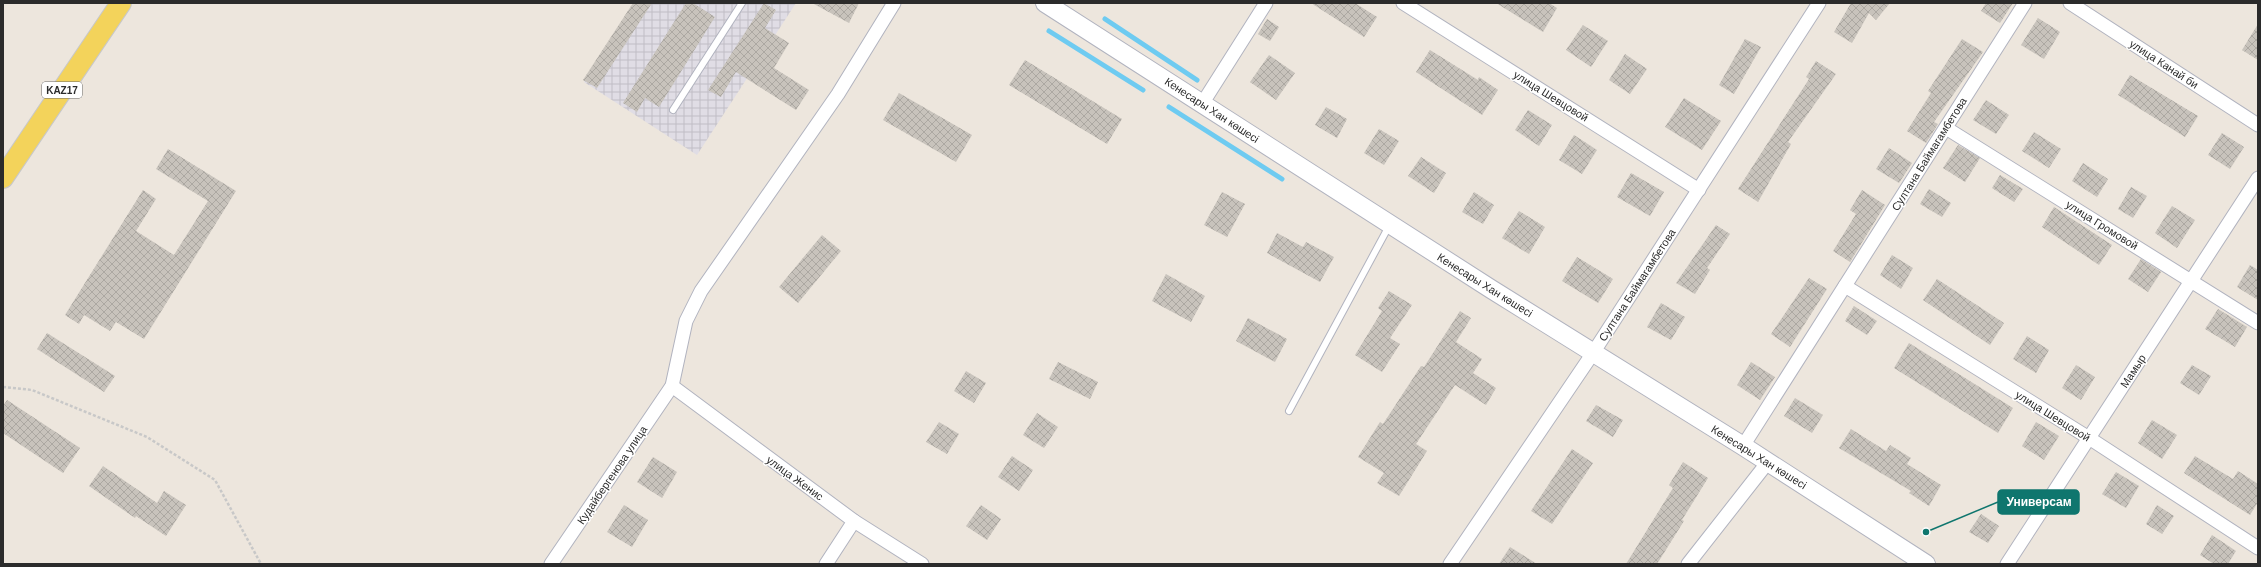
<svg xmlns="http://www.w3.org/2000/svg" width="2261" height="567" font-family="Helvetica,sans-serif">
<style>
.industrial{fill:url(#industrial-grid)}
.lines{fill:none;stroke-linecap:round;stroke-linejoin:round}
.stream{stroke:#6ecbf1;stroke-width:5}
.building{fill:url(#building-cross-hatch)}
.service-casing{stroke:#b1b3bf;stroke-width:8}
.minor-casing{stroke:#b1b3bf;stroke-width:15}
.secondary-casing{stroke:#b1b3bf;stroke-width:20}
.primary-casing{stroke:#c8c8c8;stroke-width:22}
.path{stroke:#c8c8c8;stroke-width:2.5;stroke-dasharray:3 2;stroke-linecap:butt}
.service{stroke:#fff;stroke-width:6}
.minor{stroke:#fff;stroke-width:13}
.secondary{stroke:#fff;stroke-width:18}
.primary{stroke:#f3d35b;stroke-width:20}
.labels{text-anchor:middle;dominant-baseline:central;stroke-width:3;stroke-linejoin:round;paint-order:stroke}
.shield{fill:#fff;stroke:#6b6b6b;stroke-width:1}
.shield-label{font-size:10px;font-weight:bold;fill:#2b2b2b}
.street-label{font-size:11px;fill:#2b2b2b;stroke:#fff}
.leader{fill:none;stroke:#0f766e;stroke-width:1.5}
.callout-dot{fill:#0f766e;stroke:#fff;stroke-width:1.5}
.callout{fill:#0f766e;stroke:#0f766e;stroke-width:1.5}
.callout-label{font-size:12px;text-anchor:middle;font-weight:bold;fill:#fff}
</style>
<defs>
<pattern id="industrial-grid" width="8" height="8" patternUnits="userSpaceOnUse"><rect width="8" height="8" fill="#e0dde5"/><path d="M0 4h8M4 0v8" fill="none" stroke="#c0bec5"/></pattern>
<pattern id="building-cross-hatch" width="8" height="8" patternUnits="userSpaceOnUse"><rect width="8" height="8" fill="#c8c3bc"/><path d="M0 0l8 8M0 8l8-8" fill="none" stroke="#aca8a2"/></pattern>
</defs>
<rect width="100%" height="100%" fill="#ede6dd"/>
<polygon class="industrial" points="636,3 796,3 697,155 584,82"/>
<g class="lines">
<g class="stream">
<polyline points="1105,19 1197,80"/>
<polyline points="1049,31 1143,90"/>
<polyline points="1169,107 1282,179"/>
</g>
</g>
<g class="building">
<polygon points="633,3 652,3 597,88 583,80"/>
<polygon points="686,3 693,3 715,17 659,107 645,98 637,112 623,103"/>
<polygon points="764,3 776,10 765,28 789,43 774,68 809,90 796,110 736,72 721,97 708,90"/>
<polygon points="812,3 859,3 849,23"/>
<polygon points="1311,3 1355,3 1377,17 1364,37"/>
<polygon points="1496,3 1549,3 1557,8 1543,32"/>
<polygon points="1851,3 1890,3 1876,20 1869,13 1852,43 1834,32"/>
<polygon points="1986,3 2013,3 2000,23 1981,11"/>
<polygon points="2038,18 2060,32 2044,59 2021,45"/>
<polygon points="1267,19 1279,27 1270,41 1258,34"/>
<polygon points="2258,24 2258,60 2242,50"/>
<polygon points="1583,25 1608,41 1591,67 1566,50"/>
<polygon points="1745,39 1761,47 1734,94 1719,85"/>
<polygon points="1962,39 1983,52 1934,122 1938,124 1926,143 1907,131 1931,93 1928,91"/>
<polygon points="1430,50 1478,80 1479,77 1498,90 1482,115 1416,72"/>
<polygon points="1625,54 1647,69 1630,94 1609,80"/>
<polygon points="1269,55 1295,73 1276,100 1250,82"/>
<polygon points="1025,60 1122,119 1107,144 1009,85"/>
<polygon points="1816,61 1836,74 1788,142 1791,144 1758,202 1738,189 1809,79 1806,77"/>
<polygon points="2130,75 2198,116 2185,137 2118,95"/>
<polygon points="899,93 972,135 956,162 883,120"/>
<polygon points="1684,98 1721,121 1702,150 1665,127"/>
<polygon points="1986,100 2009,115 1996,134 1973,120"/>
<polygon points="1326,107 1347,119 1337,138 1315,125"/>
<polygon points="1528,110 1552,125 1539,146 1515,130"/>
<polygon points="1379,129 1399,141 1384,165 1364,153"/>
<polygon points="2034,132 2061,149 2049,168 2022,151"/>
<polygon points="2222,133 2244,147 2230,169 2208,155"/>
<polygon points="1574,135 1597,150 1582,174 1559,160"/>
<polygon points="1958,145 1980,158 1965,182 1943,168"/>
<polygon points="1889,148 1912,163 1899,183 1876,169"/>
<polygon points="168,149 236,191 144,339 116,322 110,331 84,315 79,324 65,315 143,190 156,199 136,231 174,255 208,201 156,169"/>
<polygon points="1421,157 1446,173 1434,193 1408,176"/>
<polygon points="2083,163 2108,179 2097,197 2072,181"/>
<polygon points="1631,173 1664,192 1650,216 1617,197"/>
<polygon points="2000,175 2023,189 2014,202 1992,188"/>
<polygon points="2131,187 2147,196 2133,218 2118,209"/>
<polygon points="1929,189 1951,203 1942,217 1920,204"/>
<polygon points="1862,190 1885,205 1850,262 1833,251 1856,214 1850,210"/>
<polygon points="1222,192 1245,204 1227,237 1204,225"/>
<polygon points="1474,192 1494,205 1483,224 1462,212"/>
<polygon points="2172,206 2195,220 2177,248 2155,233"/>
<polygon points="2054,207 2112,245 2099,265 2042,227"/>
<polygon points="1519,211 1545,227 1529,254 1502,238"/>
<polygon points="1716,225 1730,234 1707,268 1710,270 1695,294 1676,283"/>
<polygon points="1277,233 1303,247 1306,242 1334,257 1320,282 1267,253"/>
<polygon points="822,235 841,251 798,303 779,287"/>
<polygon points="1892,255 1913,268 1901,289 1880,275"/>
<polygon points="1577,257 1613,279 1598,303 1562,281"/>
<polygon points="2141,259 2161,272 2148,292 2128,279"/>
<polygon points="2250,265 2258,270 2258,300 2237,287"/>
<polygon points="1166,274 1205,296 1191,322 1152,301"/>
<polygon points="1809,278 1827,289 1790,347 1771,334"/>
<polygon points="1937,279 2004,323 1990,345 1923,300"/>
<polygon points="1389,291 1412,305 1390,338 1400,344 1382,372 1355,355 1382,311 1378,308"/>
<polygon points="1661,303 1685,317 1671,340 1647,327"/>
<polygon points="1854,306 1877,321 1867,335 1845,321"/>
<polygon points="2218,309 2247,327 2235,347 2205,329"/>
<polygon points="1460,311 1471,318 1456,342 1482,359 1473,373 1496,388 1486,405 1455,385 1416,444 1427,451 1399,496 1377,483 1384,473 1358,457 1380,422 1383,424 1421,366 1424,367"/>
<polygon points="1248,318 1287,339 1275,362 1236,341"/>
<polygon points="47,333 115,376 104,392 37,349"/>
<polygon points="2027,336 2049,350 2036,373 2013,359"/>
<polygon points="1909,343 2013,408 1998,433 1894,368"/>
<polygon points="1058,362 1098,382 1090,399 1049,379"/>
<polygon points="1751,362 1775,377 1760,400 1737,385"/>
<polygon points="2076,365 2095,377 2081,400 2062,388"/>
<polygon points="2192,365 2211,376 2199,395 2180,383"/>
<polygon points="966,371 986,383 974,403 954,391"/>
<polygon points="1795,398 1823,415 1812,433 1784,416"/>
<polygon points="7,400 80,448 63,473 3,433 3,406"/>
<polygon points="1596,405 1623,420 1613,437 1586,421"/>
<polygon points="1037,413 1058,427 1044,448 1023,435"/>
<polygon points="2152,420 2177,435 2162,459 2138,443"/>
<polygon points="939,422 959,434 947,454 926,442"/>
<polygon points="2036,422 2059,436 2044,460 2022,446"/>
<polygon points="1851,429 1886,451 1890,445 1911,458 1907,464 1941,485 1929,506 1909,493 1911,491 1839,448"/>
<polygon points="1572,449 1593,463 1552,524 1531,511"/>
<polygon points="1012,456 1033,470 1019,491 998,477"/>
<polygon points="2195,456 2233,479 2238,471 2258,484 2258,502 2250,515 2184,473"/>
<polygon points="653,457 677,472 662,498 637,482"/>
<polygon points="1683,462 1708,478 1682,520 1684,521 1657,564 1626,564 1673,488 1669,485"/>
<polygon points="103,466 157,503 164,491 186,505 166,536 136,516 135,518 89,486"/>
<polygon points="2116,472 2139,486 2126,508 2102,494"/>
<polygon points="624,505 648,520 632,547 607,532"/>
<polygon points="981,505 1001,519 987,540 966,526"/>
<polygon points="2157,505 2174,516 2162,534 2146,524"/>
<polygon points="1981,514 1999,526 1988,543 1969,532"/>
<polygon points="2212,535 2236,551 2228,564 2214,564 2200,555"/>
<polygon points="1510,547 1537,564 1499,564"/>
</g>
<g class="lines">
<defs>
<g id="service">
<polyline points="673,110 742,3"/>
<polyline points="1289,411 1389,226"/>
</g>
<g id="minor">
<polyline points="1403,3 1699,190"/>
<polyline points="2070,3 2258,125"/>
<polyline points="1202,104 1266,3"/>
<polyline points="1946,128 2258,323"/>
<polyline points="1845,286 2089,438 2258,548"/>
<polyline points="672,386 854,521 922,564"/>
<polyline points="1743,446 2025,3"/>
<polyline points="551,564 672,386 686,321 701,291 838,94 894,3"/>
<polyline points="826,564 854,521"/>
<polyline points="1450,564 1593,353 1819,3"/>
<polyline points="1688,564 1768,462"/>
<polyline points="2007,564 2258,178"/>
</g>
<polyline id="secondary" points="1045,3 1491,289 1743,446 1926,564"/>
<polyline id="primary" points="3,178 121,3"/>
</defs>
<use href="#service" class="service-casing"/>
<use href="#minor" class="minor-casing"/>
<use href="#secondary" class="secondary-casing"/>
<use href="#primary" class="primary-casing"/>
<polyline class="path" points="3,387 32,390 147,437 215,480 261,564"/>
<use href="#service" class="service"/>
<use href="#minor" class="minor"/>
<use href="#secondary" class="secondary"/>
<use href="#primary" class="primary"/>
</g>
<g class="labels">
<rect class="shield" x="42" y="82" width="40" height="16" rx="3"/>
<g class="shield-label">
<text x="62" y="90">KAZ17</text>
</g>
<g class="street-label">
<text transform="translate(2164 64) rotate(33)">улица Канай би</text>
<text transform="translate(1551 96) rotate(32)">улица Шевцовой</text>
<text transform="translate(1212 110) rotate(33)">Кенесары Хан көшесі</text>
<text transform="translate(1929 154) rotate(-58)">Султана Баймагамбетова</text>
<text transform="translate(2102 225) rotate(32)">улица Громовой</text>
<text transform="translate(1485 285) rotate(32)">Кенесары Хан көшесі</text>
<text transform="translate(1637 285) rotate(-57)">Султана Баймагамбетова</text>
<text transform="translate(2133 371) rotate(-57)">Мамыр</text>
<text transform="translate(2053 416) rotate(32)">улица Шевцовой</text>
<text transform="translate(1759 457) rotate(32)">Кенесары Хан көшесі</text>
<text transform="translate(612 475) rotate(-56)">Кудайбергенова улица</text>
<text transform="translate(795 478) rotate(36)">улица Женис</text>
</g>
</g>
<path class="leader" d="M1926 532L1998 502"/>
<circle class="callout-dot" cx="1926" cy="532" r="4"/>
<rect class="callout" x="1998" y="490" width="81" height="24" rx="4"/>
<g class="callout-label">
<text x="2039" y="506">Универсам</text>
</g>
<rect width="2261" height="567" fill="none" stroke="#2b2b2b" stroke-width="8"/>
</svg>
